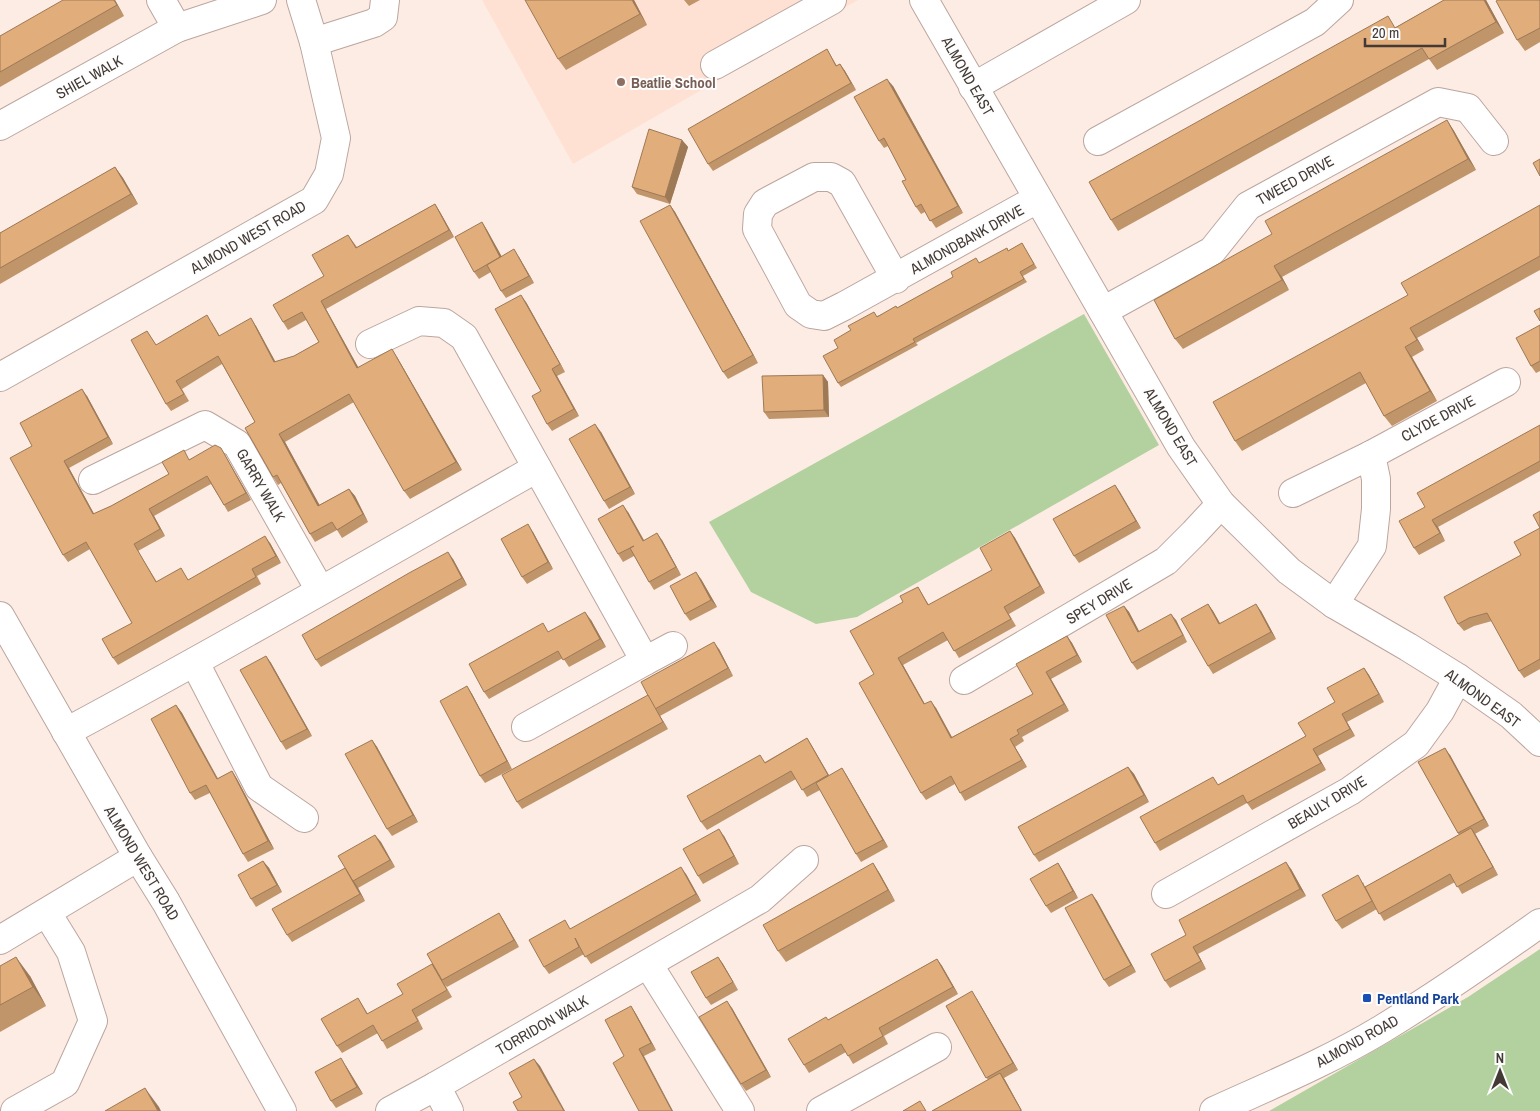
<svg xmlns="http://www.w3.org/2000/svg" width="1540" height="1111" font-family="'Archivo Narrow',sans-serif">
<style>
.built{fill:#ffe1d4}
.green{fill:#b2d19e}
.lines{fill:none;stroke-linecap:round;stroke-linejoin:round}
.minor-casing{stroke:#bba69e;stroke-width:30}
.minor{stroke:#fff;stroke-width:28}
.wall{fill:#c1956a}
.shaded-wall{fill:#9d7956}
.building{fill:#e0ad7b;stroke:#9d7956}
.education-dot{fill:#8d6e63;stroke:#fdfdfd;stroke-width:2}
.transit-dot{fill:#1a4fb4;stroke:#fdfdfd;stroke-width:2}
.labels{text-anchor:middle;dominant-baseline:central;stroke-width:4;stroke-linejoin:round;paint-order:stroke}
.street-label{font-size:15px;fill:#433a36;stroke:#fdfdfd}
.education-label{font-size:15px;font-weight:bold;fill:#785e54;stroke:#fdfdfd;text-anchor:start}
.transit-label{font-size:15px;font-weight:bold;fill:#164399;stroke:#fdfdfd;text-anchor:start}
</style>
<rect width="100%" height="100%" fill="#fdece4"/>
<polygon class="built" points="482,0 858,0 573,164"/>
<g class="green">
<polygon points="1084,314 1159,445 857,617 816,624 751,592 709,522"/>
<polygon points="1540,949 1540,1111 1269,1111 1468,997"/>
</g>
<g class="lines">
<defs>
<g id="minor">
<polyline points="161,0 177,28"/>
<polyline points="924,0 1181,447 1221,504 1289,571 1334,604 1408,647 1458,678 1511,715 1540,742"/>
<polyline points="314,42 374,23 383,17 385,0"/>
<polyline points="715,65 832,0"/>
<polyline points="973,87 1126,0"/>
<polyline points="0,126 177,28 262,0"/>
<polyline points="1098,141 1315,22 1339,0"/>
<polyline points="896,279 842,183 831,177 814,177 765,203 758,214 757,229 798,305 811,314 824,316 844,306 1037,199"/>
<polyline points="1103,311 1212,251 1248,206 1438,102 1468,108 1494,141"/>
<polyline points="370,344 419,321 444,323 464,337 645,661 526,727"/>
<polyline points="0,377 314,200 329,174 336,138 314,42 301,0"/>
<polyline points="93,480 205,425 237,444 320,590"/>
<polyline points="1293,493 1371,455 1506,382"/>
<polyline points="1334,604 1372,546 1376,509 1376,479 1371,455"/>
<polyline points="0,616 138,857 166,902 282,1111"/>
<polyline points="645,661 673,646"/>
<polyline points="195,663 259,787 304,818"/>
<polyline points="964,680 1166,561 1194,533 1221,504"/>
<path d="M66 732C225 647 380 557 537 468"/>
<polyline points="1166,894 1350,791 1416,744 1440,711 1458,678"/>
<polyline points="0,940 138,857"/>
<polyline points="648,964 740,1111"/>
<polyline points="436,1086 449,1111"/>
<polyline points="15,1111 65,1083 93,1021 71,952 47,913"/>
<polyline points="390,1111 436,1086 760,899 804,860"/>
<polyline points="821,1111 937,1047"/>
<path d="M1214 1111C1271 1085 1329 1061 1382 1029 1436 996 1488 960 1540 923"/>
</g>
</defs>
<use href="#minor" class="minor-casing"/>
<use href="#minor" class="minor"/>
</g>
<g class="wall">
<polygon points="115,0 124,16 0,87 0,36"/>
<polygon points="634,0 647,25 566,70 558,59"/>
<polygon points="684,0 700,0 689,6"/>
<polygon points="1444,0 1486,0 1504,33 1437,70 1429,59 1118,231 1111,220 1396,27"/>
<polygon points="1540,0 1540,42 1525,51 1517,40"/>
<polygon points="827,49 837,66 840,64 845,71 856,90 713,171 708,164"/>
<polygon points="893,86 963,213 936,228 925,212 921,214 916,207 906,180 888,146 884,148 879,141"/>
<polygon points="1447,120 1454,131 1476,170 1282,277 1289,290 1183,349 1175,339 1272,234"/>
<polygon points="682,140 688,147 670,204 637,194 632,187"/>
<polygon points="115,167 123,178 138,204 0,284 0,233"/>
<polygon points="435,204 440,212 454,237 326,309 358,367 397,357 462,470 410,499 404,491 354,402 285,442 319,505 349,489 355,496 368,522 342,538 337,530 315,542 310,534 281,483 278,485 273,477 255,422 222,364 182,389 189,401 171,411 166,404 147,331 156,345 212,323 220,336 256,326 275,362 294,356 319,342 306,320 288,330 283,322 324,276 348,235 357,247"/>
<polygon points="670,205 675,212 758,363 728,379 723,372"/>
<polygon points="1540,205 1540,270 1417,338 1424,350 1412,357 1437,401 1392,426 1384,416 1366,383 1242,451 1235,441 1408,295"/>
<polygon points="482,222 487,230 501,256 519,257 534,283 506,298 501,291 491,272 479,279 474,272"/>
<polygon points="1022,243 1037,268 1023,276 1027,282 916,343 918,345 841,387 838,383 838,348 851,330 877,316 897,308 979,263 1008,251"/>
<polygon points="526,302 565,372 557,376 579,416 552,431 547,424"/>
<polygon points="1540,325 1540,371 1536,373 1531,366"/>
<polygon points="823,375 828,382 829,417 769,419 764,412"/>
<polygon points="87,396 113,444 69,468 94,514 111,506 169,474 190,459 225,455 251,500 228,512 224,505 211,484 154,516 165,536 138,551 157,582 181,568 188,580 270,543 281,563 257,576 261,584 118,665 113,658 132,623 90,549 68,562 63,555 32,446"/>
<polygon points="1540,425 1540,471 1438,527 1445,541 1419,555 1414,548 1425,507"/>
<polygon points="601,432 635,494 609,509 604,501"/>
<polygon points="1115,485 1141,528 1079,563 1074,556"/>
<polygon points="1540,511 1540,669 1524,678 1519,671 1492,621 1474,626 1464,631 1458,624 1521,555 1540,528"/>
<polygon points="628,512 644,540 662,540 681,575 654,590 649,582 634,556 623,562 618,554"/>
<polygon points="1010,531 1015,538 1045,593 1009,614 1016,626 959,658 948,640 903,665 925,704 936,708 952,737 1033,694 1067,636 1072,643 1082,662 1051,679 1069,711 1022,737 1024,741 1015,747 1027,767 965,801 955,784 926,800 921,793 874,674 903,602 918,587 929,605 992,570"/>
<polygon points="533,532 553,569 527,584 522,577"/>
<polygon points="453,559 467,585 321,667 316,660"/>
<polygon points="701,579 717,607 690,621 685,614"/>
<polygon points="1208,604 1213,611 1220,623 1261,611 1276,639 1213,674 1208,666"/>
<polygon points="1124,606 1129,612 1139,631 1176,620 1187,642 1137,670 1132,663"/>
<polygon points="591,620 606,647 569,667 563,658 489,699 484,692 549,632"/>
<polygon points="719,649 733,676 660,716 668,729 522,809 517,802 648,695"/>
<polygon points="266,656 271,663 312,736 286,750 281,742"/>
<polygon points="1364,668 1369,675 1384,702 1347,722 1355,736 1318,756 1326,770 1252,810 1247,803 1160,851 1155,843 1219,784 1306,736"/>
<polygon points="467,686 472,694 512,769 485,783 480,776"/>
<polygon points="176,705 182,713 217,779 232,771 237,779 274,849 248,862 243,854 210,793 195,800 190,793"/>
<polygon points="807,738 812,746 829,776 842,768 847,776 888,847 861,862 856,854 820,790 807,797 796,779 707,830 701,822 765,762"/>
<polygon points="372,740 377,747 418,822 392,836 387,829"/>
<polygon points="1450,755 1489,826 1475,834 1498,875 1462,894 1455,882 1384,921 1377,909 1342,929 1336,921 1363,882 1365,887 1459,835 1418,762"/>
<polygon points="1128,767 1134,774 1149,802 1039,862 1034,855"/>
<polygon points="375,835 395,867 358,888 357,886 365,901 292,942 287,935 345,868"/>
<polygon points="724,836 739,864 703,884 698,876"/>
<polygon points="263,861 269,868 282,892 256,907 251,899"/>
<polygon points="873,863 880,874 895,901 786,962 778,951"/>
<polygon points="1058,863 1063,871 1078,898 1051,913 1046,906"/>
<polygon points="1291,869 1306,896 1198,954 1206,969 1170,988 1165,981 1186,935"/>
<polygon points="686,874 701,901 591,964 584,954 549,974 544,967 571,929"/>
<polygon points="1092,894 1097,901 1136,972 1109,987 1104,980"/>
<polygon points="499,913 504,921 519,947 447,987 445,985 452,997 417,1017 423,1029 387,1049 378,1033 342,1053 337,1046 358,998 368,1014 403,994 432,964"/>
<polygon points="718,957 723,964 738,990 711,1005 706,998"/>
<polygon points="937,959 942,966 958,994 884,1036 888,1044 853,1064 846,1052 809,1073 804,1065 828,1020"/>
<polygon points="0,966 30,976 46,1006 0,1032"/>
<polygon points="977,999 1018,1070 1004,1078 1022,1111 932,1111 988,1080 946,1006"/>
<polygon points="631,1006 636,1014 656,1050 644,1056 624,1056"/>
<polygon points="732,1008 771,1077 746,1091 741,1084"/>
<polygon points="346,1066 363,1094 336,1108 331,1101"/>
</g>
<g class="shaded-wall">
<polygon points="114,0 115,0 124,16 117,5"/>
<polygon points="632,0 634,0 647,25 640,14"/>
<polygon points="1484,0 1486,0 1504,33 1496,22"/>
<polygon points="840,64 845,71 856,90 851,83"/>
<polygon points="887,79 893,86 963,213 958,206"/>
<polygon points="1447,120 1454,131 1476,170 1468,159"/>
<polygon points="682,140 688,147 670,204 665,197"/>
<polygon points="115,167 123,178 138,204 131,194"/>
<polygon points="435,204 440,212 454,237 449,230"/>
<polygon points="670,205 675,212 758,363 753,355"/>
<polygon points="482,222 487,230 506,264 500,257"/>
<polygon points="514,249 519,257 534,283 529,276"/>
<polygon points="1274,266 1282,277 1289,290 1282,280"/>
<polygon points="521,295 526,302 565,372 560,364"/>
<polygon points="321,301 326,309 363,376 357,368"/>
<polygon points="251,318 256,326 280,370 274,362"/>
<polygon points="1410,328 1417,338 1424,350 1417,340"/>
<polygon points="1405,347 1412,357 1437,401 1430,391"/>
<polygon points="392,349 397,357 462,470 456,462"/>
<polygon points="552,369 557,376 579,416 574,409"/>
<polygon points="823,375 828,382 829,417 824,410"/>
<polygon points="82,389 87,396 113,444 108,437"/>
<polygon points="595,424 601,432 635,494 630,487"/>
<polygon points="279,434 285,442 324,513 318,506"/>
<polygon points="221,448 225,455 251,500 246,493"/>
<polygon points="64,461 69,468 98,521 93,514"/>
<polygon points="1115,485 1120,492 1141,528 1136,521"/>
<polygon points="349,489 355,496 368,522 363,514"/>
<polygon points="623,505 628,512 648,548 643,541"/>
<polygon points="149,509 154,516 165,536 160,529"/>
<polygon points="1432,520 1438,527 1445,541 1440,533"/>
<polygon points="528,524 533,532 553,569 548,562"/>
<polygon points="1010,531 1015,538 1045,593 1040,586"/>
<polygon points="657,533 662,540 681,575 676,567"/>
<polygon points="265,536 270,543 281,563 276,556"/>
<polygon points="448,552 453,559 467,585 462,578"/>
<polygon points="696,572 701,579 717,607 711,600"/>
<polygon points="1208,604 1213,611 1224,631 1219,624"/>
<polygon points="1256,604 1261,611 1276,639 1271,632"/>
<polygon points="1124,606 1129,612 1143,639 1138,632"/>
<polygon points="585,612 591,620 606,647 600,639"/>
<polygon points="1171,614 1176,620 1187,642"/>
<polygon points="1067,636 1072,643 1082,662 1077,655"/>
<polygon points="714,642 719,649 733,676 728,668"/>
<polygon points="266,656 271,663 312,736 307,729"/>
<polygon points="898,658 903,665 929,712 924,704"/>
<polygon points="1364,668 1369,675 1384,702 1379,694"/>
<polygon points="1046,672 1051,679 1069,711 1064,704"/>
<polygon points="467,686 472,694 512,769 507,761"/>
<polygon points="931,701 936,708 956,745 951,738"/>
<polygon points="176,705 182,713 222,786 217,779"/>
<polygon points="655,709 660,716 668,729 663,722"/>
<polygon points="1342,714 1347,722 1355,736 1350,729"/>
<polygon points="807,738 812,746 833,782 828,775"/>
<polygon points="1010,739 1015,747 1027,767 1022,760"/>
<polygon points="372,740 377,747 418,822 413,815"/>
<polygon points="1445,748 1450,755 1489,826 1484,819"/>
<polygon points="1313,749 1318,756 1326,770 1321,763"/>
<polygon points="1128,767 1134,774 1149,802 1144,795"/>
<polygon points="842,768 847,776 888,847 883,840"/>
<polygon points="232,771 237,779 274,849 268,841"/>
<polygon points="1471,828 1476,835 1498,875 1493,867"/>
<polygon points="719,829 724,836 739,864 734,856"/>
<polygon points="375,835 381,842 395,867 390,860"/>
<polygon points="263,861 269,868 282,892 277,885"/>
<polygon points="1286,862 1291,869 1306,896 1300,889"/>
<polygon points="873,863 880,874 895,901 888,890"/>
<polygon points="1058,863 1063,871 1078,898 1073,891"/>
<polygon points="681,867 686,874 701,901 696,894"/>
<polygon points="345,868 357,886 365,901 360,894"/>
<polygon points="1092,894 1097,901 1136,972 1131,965"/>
<polygon points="499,913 504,921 519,947 514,940"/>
<polygon points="1193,947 1198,954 1206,969 1201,961"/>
<polygon points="16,957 30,976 46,1006 33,987"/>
<polygon points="718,957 723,964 738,990 733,982"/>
<polygon points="937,959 942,966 958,994 953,987"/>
<polygon points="972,991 977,999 1018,1070 1013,1063"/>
<polygon points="727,1001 732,1008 771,1077 766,1070"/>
<polygon points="631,1006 636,1014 656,1050 651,1043"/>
<polygon points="639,1049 644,1056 673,1111 672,1111"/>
<polygon points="341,1058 346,1066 363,1094 357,1087"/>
<polygon points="534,1059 540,1066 565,1111 564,1111"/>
<polygon points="1000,1073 1005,1080 1022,1111 1021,1110"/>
<polygon points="145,1088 159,1107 161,1111 158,1111"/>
</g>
<g class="building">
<polygon points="63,0 114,0 117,5 0,72 0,36"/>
<polygon points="525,0 632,0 640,14 558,59"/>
<polygon points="1444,0 1484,0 1496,22 1429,59 1422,48 1111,220 1089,182 1388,16 1395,28"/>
<polygon points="1498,0 1540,0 1540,28 1517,40 1496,1"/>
<polygon points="827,49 836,66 840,64 851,83 708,164 688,129"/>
<polygon points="887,79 958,206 930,221 921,204 916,207 902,181 906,180 884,138 879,141 854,97"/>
<polygon points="1447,120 1468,159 1274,266 1282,280 1175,339 1154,300 1272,234 1265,221"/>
<polygon points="649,129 682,140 665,197 632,187"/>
<polygon points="1540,159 1540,176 1533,163"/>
<polygon points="115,167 131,194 0,268 0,233"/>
<polygon points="435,204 449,230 321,301 357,368 392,349 456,462 404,491 349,394 279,434 318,506 349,489 363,514 337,530 332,522 310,534 277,475 273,477 245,428 255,422 218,356 176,381 184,394 166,404 131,340 147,331 156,345 207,315 219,336 251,318 274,362 294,356 319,342 302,312 283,322 273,305 324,276 312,255 348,235 356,248"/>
<polygon points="670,205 753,355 723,372 640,221"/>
<polygon points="1540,205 1540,256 1410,328 1417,340 1405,347 1430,391 1384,416 1360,372 1235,441 1213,402 1408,295 1401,283"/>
<polygon points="482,222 500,257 474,272 455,237"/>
<polygon points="1022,243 1034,264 1020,272 1024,279 913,339 915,342 838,383 823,356 838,348 834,340 851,330 848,326 874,312 877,317 896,306 897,308 953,277 951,272 976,258 979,263 1007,248 1008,251"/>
<polygon points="514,249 529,276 501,291 487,265"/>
<polygon points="521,295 560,364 552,369 574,409 547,424 532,396 541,391 495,309"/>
<polygon points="1540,308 1540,321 1534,311"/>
<polygon points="1540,325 1540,361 1531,366 1516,338"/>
<polygon points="823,375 824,410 764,412 762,376"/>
<polygon points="82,389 108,437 64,461 93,514 111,506 169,474 162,462 184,450 189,460 215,445 221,448 246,493 224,505 207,476 149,509 160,529 134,544 156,582 181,568 188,580 265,536 276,556 252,569 256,577 113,658 102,639 132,623 86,542 63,555 10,458 32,446 20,423"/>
<polygon points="595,424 630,487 604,501 569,439"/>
<polygon points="1540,425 1540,461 1432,520 1440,533 1414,548 1399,521 1425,507 1417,493"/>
<polygon points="1115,485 1136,521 1074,556 1053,519"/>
<polygon points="623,505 643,541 657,533 676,567 649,582 630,548 634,546 618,554 598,519"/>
<polygon points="1540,511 1540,659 1519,671 1487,613 1469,618 1458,624 1444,597 1521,555 1514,542 1540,528 1533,515"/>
<polygon points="528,524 548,562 522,577 501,539"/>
<polygon points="1010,531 1040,586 1004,607 1011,619 954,651 943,632 898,658 924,704 931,701 951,738 1033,694 1016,664 1067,636 1077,655 1046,672 1064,704 1017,730 1019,734 1010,739 1022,760 960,793 951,776 921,793 859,683 874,674 850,631 903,602 900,596 918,587 928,605 992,570 980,548"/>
<polygon points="448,552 462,578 316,660 302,635 409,573"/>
<polygon points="696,572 711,600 685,614 670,586"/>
<polygon points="1208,604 1219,624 1256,604 1271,632 1208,666 1181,619"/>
<polygon points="1124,606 1138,632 1171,614 1183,635 1132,663 1106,615"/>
<polygon points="585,612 600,639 563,660 558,651 484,692 469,664 543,623 548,632"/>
<polygon points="714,642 728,668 655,709 641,682"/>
<polygon points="266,656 307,729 281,742 240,670"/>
<polygon points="1364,668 1379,694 1342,714 1350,729 1313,749 1321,763 1247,803 1243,795 1155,843 1140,817 1213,777 1218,785 1306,736 1298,723 1335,702 1327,688"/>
<polygon points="467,686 507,761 480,776 440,701"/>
<polygon points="648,695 663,722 517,802 502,775"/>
<polygon points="176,705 217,779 232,771 268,841 243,854 206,785 190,793 151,719"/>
<polygon points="807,738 828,775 802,790 791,771 701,822 687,796 760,755 765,763"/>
<polygon points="372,740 413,815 387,829 345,754"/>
<polygon points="1445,748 1484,819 1458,833 1418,762"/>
<polygon points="1128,767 1144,795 1034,855 1018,827"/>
<polygon points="842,768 883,840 856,854 816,783"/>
<polygon points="1471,828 1493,867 1457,887 1450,874 1379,914 1365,887"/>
<polygon points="719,829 734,856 698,876 683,849"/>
<polygon points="375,835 390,860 353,881 338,856"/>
<polygon points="263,861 277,885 251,899 238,875"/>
<polygon points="1286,862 1300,889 1193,947 1201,961 1165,981 1151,954 1186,935 1179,920"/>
<polygon points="873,863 888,890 778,951 763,925"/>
<polygon points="1058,863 1073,891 1046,906 1030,879"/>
<polygon points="681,867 696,894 585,957 575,938 579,947 544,967 529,940 565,920 570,929"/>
<polygon points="345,868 360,894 287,935 272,909"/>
<polygon points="1358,875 1372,901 1336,921 1322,895"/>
<polygon points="1092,894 1131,965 1104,980 1065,908"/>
<polygon points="499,913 514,940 442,980 427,954"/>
<polygon points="16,957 33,987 0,1005 0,966"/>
<polygon points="718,957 733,982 706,998 691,972"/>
<polygon points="937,959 953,987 879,1028 883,1036 848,1056 841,1044 804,1065 788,1039 826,1017 828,1020"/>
<polygon points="432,964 447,990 412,1010 418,1021 382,1041 373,1025 337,1046 321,1019 358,998 367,1014 403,994 397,984"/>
<polygon points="972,991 1013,1063 986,1078 946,1006"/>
<polygon points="727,1001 766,1070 741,1084 699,1017"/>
<polygon points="631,1006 651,1043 639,1049 672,1111 639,1111 613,1063 624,1056 605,1020"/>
<polygon points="341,1058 357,1087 331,1101 315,1072"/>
<polygon points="534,1059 564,1111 518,1111 513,1102 522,1097 509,1073"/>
<polygon points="1000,1073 1021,1110 1020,1111 932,1111"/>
<polygon points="145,1088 158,1111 105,1111"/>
<polygon points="920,1101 926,1111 903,1111"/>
</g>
<circle class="education-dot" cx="621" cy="82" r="5"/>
<rect class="transit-dot" x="1362" y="993" width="10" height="10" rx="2.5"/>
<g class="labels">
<g class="street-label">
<text transform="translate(968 76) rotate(60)">ALMOND EAST</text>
<text transform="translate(89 77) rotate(-29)">SHIEL WALK</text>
<text transform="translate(1295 180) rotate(-29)">TWEED DRIVE</text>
<text transform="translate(248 237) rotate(-30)">ALMOND WEST ROAD</text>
<text transform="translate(967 239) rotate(-29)">ALMONDBANK DRIVE</text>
<text transform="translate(1438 418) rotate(-28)">CLYDE DRIVE</text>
<text transform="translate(1171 427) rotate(59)">ALMOND EAST</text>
<text transform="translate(261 485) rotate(60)">GARRY WALK</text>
<text transform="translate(1099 601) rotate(-31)">SPEY DRIVE</text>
<text transform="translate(1483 698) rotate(36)">ALMOND EAST</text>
<text transform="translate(1327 802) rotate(-31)">BEAULY DRIVE</text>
<text transform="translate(142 863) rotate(59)">ALMOND WEST ROAD</text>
<text transform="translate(542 1025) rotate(-30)">TORRIDON WALK</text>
<text transform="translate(1357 1041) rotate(-29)">ALMOND ROAD</text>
</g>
<g class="education-label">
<text x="631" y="82">Beatlie School</text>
</g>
<g class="transit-label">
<text x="1377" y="998">Pentland Park</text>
</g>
</g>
<g transform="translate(1500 1071)" stroke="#fdfdfd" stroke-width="4" paint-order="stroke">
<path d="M0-4L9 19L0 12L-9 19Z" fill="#433a36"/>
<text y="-8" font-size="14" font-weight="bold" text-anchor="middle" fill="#433a36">N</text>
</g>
<path d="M1365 38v8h80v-8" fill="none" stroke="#433a36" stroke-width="2.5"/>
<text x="1372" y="38" font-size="15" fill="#433a36" stroke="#fdfdfd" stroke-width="4" paint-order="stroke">20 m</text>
</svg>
